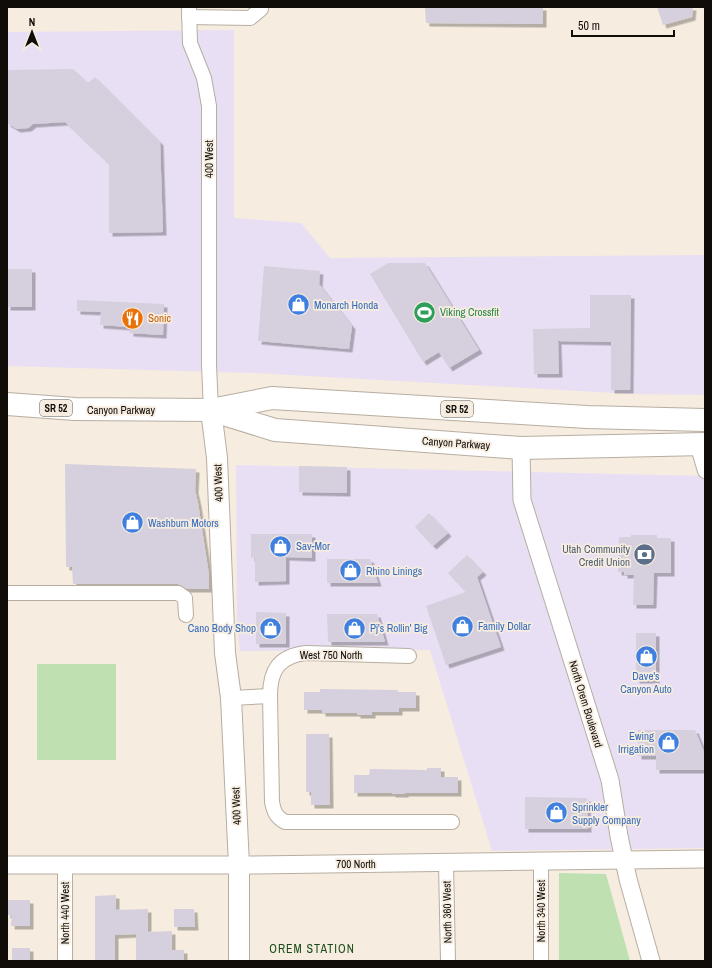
<svg xmlns="http://www.w3.org/2000/svg" width="712" height="968" font-family="'Archivo Narrow',sans-serif">
<style>
.commercial{fill:#e9dff4}
.green{fill:#bfe0b0}
.building{fill:#d6cfdd;filter:url(#shadow)}
.lines{fill:none;stroke-linecap:round;stroke-linejoin:round}
.minor-casing{stroke:#b7aea1;stroke-width:16}
.tertiary-casing{stroke:#b7aea1;stroke-width:19}
.secondary-casing{stroke:#b7aea1;stroke-width:22}
.trunk-casing{stroke:#b7aea1;stroke-width:24}
.minor{stroke:#fff;stroke-width:14}
.tertiary{stroke:#fff;stroke-width:17}
.secondary{stroke:#fff;stroke-width:20}
.trunk{stroke:#fff;stroke-width:22}
.labels{text-anchor:middle;dominant-baseline:central;stroke-width:3.5;stroke-linejoin:round;paint-order:stroke}
.shield{fill:#f6ecdf;stroke:#555049;stroke-width:1}
.shield-label{font-size:10px;font-weight:bold;fill:#100d09}
.street-label{font-size:11px;fill:#100d09;stroke:#f6ecdf}
.shop-label{font-size:11px;fill:#366cbe;stroke:#f6ecdf;text-anchor:start}
.leisure-label{font-size:11px;fill:#27864d;stroke:#f6ecdf;text-anchor:start}
.food-label{font-size:11px;fill:#c56008;stroke:#f6ecdf;text-anchor:start}
.service-label{font-size:11px;fill:#4e5e75;stroke:#f6ecdf;text-anchor:end}
.neighbourhood-label{font-size:12px;letter-spacing:1px;fill:#194d18;stroke:#f6ecdf}
</style>
<defs>
<filter id="shadow"><feDropShadow dx="3.5" dy="3.5" stdDeviation="0" flood-color="#0004"/></filter>
</defs>
<rect width="100%" height="100%" fill="#f6ecdf"/>
<g class="commercial">
<polygon points="234,30 234,218 301,223 330,258 705,255 705,395 633,394 252,373 7,366 7,32"/>
<polygon points="236,465 705,476 705,848 492,851 430,650 240,651 237,628"/>
</g>
<g class="green">
<rect x="37" y="664" width="79" height="96"/>
<polygon points="559,873 606,874 630,961 559,961"/>
</g>
<g class="building">
<polygon points="425,7 543,7 543,24 426,23"/>
<polygon points="657,7 693,7 692,17 663,25"/>
<polygon points="73,69 88,83 95,77 160,142 163,232 109,233 109,164 65,122 33,124 28,128 17,129 7,123 7,70"/>
<polygon points="388,263 425,263 479,350 449,368 439,352 423,362 370,274"/>
<polygon points="264,266 320,271 319,284 352,326 349,349 258,341"/>
<rect x="7" y="269" width="25" height="38"/>
<polygon points="590,295 631,295 630,390 611,390 611,342 558,341 559,374 534,374 533,329 590,328"/>
<polygon points="77,300 164,304 163,335 130,333 130,327 100,325 101,312 77,311"/>
<polygon points="65,464 196,469 195,490 198,503 209,575 209,589 187,589 178,584 73,584 72,567 66,567"/>
<polygon points="299,466 347,467 347,493 299,492"/>
<polygon points="429,513 448,533 433,546 415,527"/>
<polygon points="251,534 312,534 312,558 286,557 286,581 255,582 255,557 251,558"/>
<polygon points="631,535 657,535 657,538 671,538 671,573 654,573 653,605 633,605 634,575 624,575 624,572 618,572 619,537 631,537"/>
<polygon points="467,555 483,572 477,577 501,647 446,665 426,606 466,592 448,573"/>
<polygon points="327,559 370,559 378,583 327,583"/>
<polygon points="256,612 286,613 286,644 256,644"/>
<polygon points="327,614 377,614 385,642 328,642"/>
<rect x="636" y="633" width="20" height="47"/>
<polygon points="320,689 398,690 398,692 416,692 416,708 399,708 399,712 372,712 372,715 357,715 357,713 322,713 322,710 304,710 304,692 320,692"/>
<polygon points="638,730 695,730 705,754 705,770 656,770 656,756 638,756"/>
<polygon points="306,734 329,734 330,805 311,805 311,792 306,792"/>
<polygon points="427,768 441,768 441,777 458,777 458,793 405,793 405,794 392,794 392,793 354,793 354,775 369,775 370,769 427,770"/>
<polygon points="525,797 587,798 588,829 525,829"/>
<polygon points="116,895 116,910 148,909 148,932 172,931 172,950 184,950 184,961 136,961 136,934 115,935 115,961 95,961 95,896"/>
<polygon points="7,900 30,900 30,926 11,926 12,915 7,915"/>
<polygon points="174,909 194,909 195,927 174,927"/>
<rect x="12" y="948" width="18" height="13"/>
</g>
<g class="lines">
<defs>
<g id="minor">
<polyline points="189,7 190,43 204,78 209,106 209,365 211,410"/>
<polyline points="189,17 250,18 261,9"/>
<polyline points="697,444 705,471"/>
<polyline points="7,593 178,593 185,598 186,615"/>
<path d="M409 656 306 653C279 656 270 670 270 696L272 802C274 812 276 817 285 822H452"/>
<polyline points="231,698 270,696"/>
<polyline points="446,863 448,961"/>
<polyline points="65,961 65,866"/>
<polyline points="541,961 541,861"/>
</g>
<g id="tertiary">
<polyline points="521,448 522,500 610,780 619,836 628,879 651,961"/>
<polyline points="7,865 252,865 705,859"/>
</g>
<polyline id="secondary" points="211,410 217,458 225,653 231,698 239,865 239,961"/>
<g id="trunk">
<polyline points="7,404 75,409 211,410 272,398 587,417 705,420"/>
<polyline points="214,411 275,430 521,448 705,444"/>
</g>
</defs>
<use href="#minor" class="minor-casing"/>
<use href="#tertiary" class="tertiary-casing"/>
<use href="#secondary" class="secondary-casing"/>
<use href="#trunk" class="trunk-casing"/>
<use href="#minor" class="minor"/>
<use href="#tertiary" class="tertiary"/>
<use href="#secondary" class="secondary"/>
<use href="#trunk" class="trunk"/>
</g>
<defs>
<symbol id="shop-disc" viewBox="-11 -11 22 22"><circle r="9.5" fill="#3f7fe0" stroke="#f6ecdf"/><path d="M-5-2.5h2.3a2.7 3.5 0 0 1 5.4 0H5L5.5 6h-11ZM-1.5-2.5h3a1.5 2.3 0 0 0-3 0Z" fill="#fff"/></symbol>
<symbol id="stadium-disc" viewBox="-11 -11 22 22"><circle r="9.5" fill="#2e9e5b" stroke="#f6ecdf"/><path d="M0-5a6.5 5 0 1 0 0 10a6.5 5 0 1 0 0-10ZM-3.5-1.8h7v3.6h-7Z" fill="#fff"/></symbol>
<symbol id="restaurant-disc" viewBox="-11 -11 22 22"><circle r="9.5" fill="#e8710a" stroke="#f6ecdf"/><path d="M-5-6h1v4h1v-4h1v4h1v-4h1v5L-1.5 .5V6h-2V.5L-5-1ZM5-6V6H3V1.5H1.5Q1.5-4 5-6Z" fill="#fff"/></symbol>
<symbol id="bank-disc" viewBox="-11 -11 22 22"><circle r="9.5" fill="#5c6f8a" stroke="#f6ecdf"/><path d="M-6-4H6V4H-6ZM0-2.3a2.3 2.3 0 1 0 0 4.6a2.3 2.3 0 1 0 0-4.6Z" fill="#fff"/></symbol>
</defs>
<g fill-rule="evenodd">
<use href="#shop-disc" x="286" y="292" width="25" height="25"/>
<use href="#stadium-disc" x="412" y="300" width="25" height="25"/>
<use href="#restaurant-disc" x="120" y="306" width="25" height="25"/>
<use href="#shop-disc" x="120" y="510" width="25" height="25"/>
<use href="#shop-disc" x="268" y="534" width="25" height="25"/>
<use href="#bank-disc" x="632" y="542" width="25" height="25"/>
<use href="#shop-disc" x="338" y="558" width="25" height="25"/>
<use href="#shop-disc" x="450" y="614" width="25" height="25"/>
<use href="#shop-disc" x="258" y="616" width="25" height="25"/>
<use href="#shop-disc" x="342" y="616" width="25" height="25"/>
<use href="#shop-disc" x="634" y="644" width="25" height="25"/>
<use href="#shop-disc" x="656" y="730" width="25" height="25"/>
<use href="#shop-disc" x="544" y="800" width="25" height="25"/>
</g>
<g class="labels">
<g class="shield">
<rect x="40" y="400" width="32" height="16" rx="3"/>
<rect x="441" y="401" width="32" height="16" rx="3"/>
</g>
<g class="shield-label">
<text x="56" y="408">SR 52</text>
<text x="457" y="409">SR 52</text>
</g>
<g class="street-label">
<text transform="translate(209 159) rotate(-90)">400 West</text>
<text x="121" y="410">Canyon Parkway</text>
<text transform="translate(456 443) rotate(4)">Canyon Parkway</text>
<text transform="translate(218 483) rotate(-92)">400 West</text>
<text x="331" y="655">West 750 North</text>
<text transform="translate(586 704) rotate(73)">North Orem Boulevard</text>
<text transform="translate(236 806) rotate(-92)">400 West</text>
<text x="356" y="864">700 North</text>
<text transform="translate(541 911) rotate(-90)">North 340 West</text>
<text transform="translate(447 912) rotate(-91)">North 360 West</text>
<text transform="translate(65 913) rotate(-90)">North 440 West</text>
</g>
<g class="shop-label">
<text x="314" y="305">Monarch Honda</text>
<text x="148" y="523">Washburn Motors</text>
<text x="296" y="546">Sav-Mor</text>
<text x="366" y="571">Rhino Linings</text>
<text x="478" y="626">Family Dollar</text>
<text x="256" y="628" text-anchor="end">Cano Body Shop</text>
<text x="370" y="628">Pj's Rollin' Big</text>
<text x="646" y="676" text-anchor="middle">Dave's<tspan x="646" dy="13">Canyon Auto</tspan></text>
<text x="654" y="736" text-anchor="end">Ewing<tspan x="654" dy="13">Irrigation</tspan></text>
<text x="572" y="807">Sprinkler<tspan x="572" dy="13">Supply Company</tspan></text>
</g>
<g class="leisure-label">
<text x="440" y="312">Viking Crossfit</text>
</g>
<g class="food-label">
<text x="148" y="318">Sonic</text>
</g>
<g class="service-label">
<text x="630" y="549">Utah Community<tspan x="630" dy="13">Credit Union</tspan></text>
</g>
<g class="neighbourhood-label">
<text x="312" y="949">OREM STATION</text>
</g>
</g>
<rect width="712" height="968" fill="none" stroke="#100d09" stroke-width="16"/>
<g transform="translate(32 32)" stroke="#f6ecdf" stroke-width="3" paint-order="stroke">
<path d="M0-3L7 15L0 10L-7 15Z" fill="#100d09"/>
<text y="-6" font-size="11" font-weight="bold" text-anchor="middle" fill="#100d09">N</text>
</g>
<path d="M572 30v6h102v-6" fill="none" stroke="#100d09" stroke-width="2"/>
<text x="578" y="30" font-size="12" fill="#100d09" stroke="#f6ecdf" stroke-width="3" paint-order="stroke">50 m</text>
</svg>
